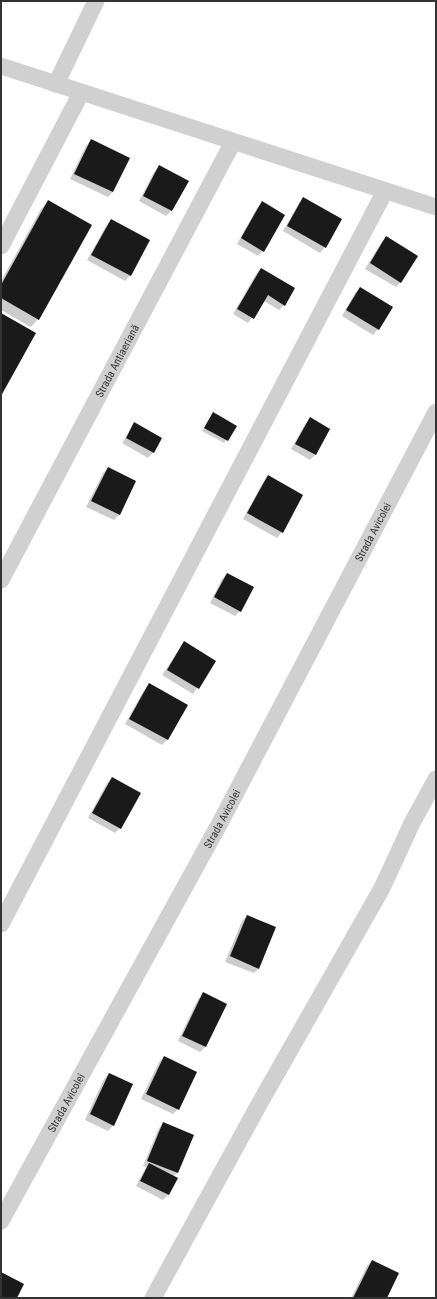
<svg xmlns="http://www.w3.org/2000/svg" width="437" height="1299" font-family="'Roboto Condensed',sans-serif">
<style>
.shadow{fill:#0003}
.building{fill:#1a1a1a}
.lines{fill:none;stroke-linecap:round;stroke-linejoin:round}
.street{stroke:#d0d0d0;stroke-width:17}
.labels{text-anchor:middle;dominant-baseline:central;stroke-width:4;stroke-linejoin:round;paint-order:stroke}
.street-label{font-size:11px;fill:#333;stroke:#fff}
</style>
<rect width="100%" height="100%" fill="#fff"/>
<g class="shadow">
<polygon points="91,140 113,192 108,197 70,179 86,146"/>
<polygon points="159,167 187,182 171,211 166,216 139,201 154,172"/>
<polygon points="304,198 325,247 320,253 283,231 299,203"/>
<polygon points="48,202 38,319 31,327 1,310 1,281 41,209"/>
<polygon points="262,203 263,251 258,256 237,244 257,208"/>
<polygon points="111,220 148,241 130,276 125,281 87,260 106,226"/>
<polygon points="386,238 401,282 396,287 365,269 381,243"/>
<polygon points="261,269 284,305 279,310 264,301 248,323 233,314 256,274"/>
<polygon points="360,288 378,329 373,335 342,316 355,293"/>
<polygon points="213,413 235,426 224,443 202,431"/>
<polygon points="310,419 329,429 315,455 310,460 291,449 305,424"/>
<polygon points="135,424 161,438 153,453 148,458 122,443"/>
<polygon points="108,468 135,481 119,515 114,520 86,507 103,473"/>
<polygon points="268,477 302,496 282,532 277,538 243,519 263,482"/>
<polygon points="227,574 240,611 235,616 210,603 222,579"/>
<polygon points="184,643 215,661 193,694 162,675"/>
<polygon points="149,685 186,705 167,740 162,745 125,724 144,690"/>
<polygon points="112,778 120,828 115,833 88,818 107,783"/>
<polygon points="247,916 259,968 254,973 225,962 242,921"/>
<polygon points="204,994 205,1047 200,1052 178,1041 198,999"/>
<polygon points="164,1057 178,1109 173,1114 141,1099 159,1062"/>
<polygon points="109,1074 114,1125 108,1131 85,1120 104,1079"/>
<polygon points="164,1123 193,1135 177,1173 173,1177 176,1178 168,1195 163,1200 136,1186 146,1167 143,1166 159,1128"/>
<polygon points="372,1261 386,1298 351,1298 367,1266"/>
</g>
<g class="building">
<polygon points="91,139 130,158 113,192 74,174"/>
<polygon points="159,165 189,181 172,211 143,196"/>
<polygon points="303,197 342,219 326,248 287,226"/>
<polygon points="48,200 92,225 39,320 1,298 1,285"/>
<polygon points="262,201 285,215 264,252 241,238"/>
<polygon points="111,219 150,240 131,276 91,255"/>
<polygon points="386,236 418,256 401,283 370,263"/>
<polygon points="261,268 295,288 285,306 268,295 254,319 237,309"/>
<polygon points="360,287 393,307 379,330 346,310"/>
<polygon points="1,313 36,333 1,396"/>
<polygon points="213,412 237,426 228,441 204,428"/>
<polygon points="310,417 330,429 316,455 295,444"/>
<polygon points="134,422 162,438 154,453 126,438"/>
<polygon points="108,467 136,481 120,515 91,501"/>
<polygon points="268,475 303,495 283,533 247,513"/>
<polygon points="227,573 254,587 241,612 214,597"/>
<polygon points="184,641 216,661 199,689 167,670"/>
<polygon points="149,683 188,705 168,740 129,719"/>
<polygon points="112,777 141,793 121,829 92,813"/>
<polygon points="247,915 276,927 259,969 230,956"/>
<polygon points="203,992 227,1004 206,1047 182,1036"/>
<polygon points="164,1056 197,1072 179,1110 146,1094"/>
<polygon points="109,1073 133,1084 114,1126 90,1114"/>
<polygon points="163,1122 194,1135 178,1173 147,1161"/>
<polygon points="149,1163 178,1178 169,1195 140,1181"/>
<polygon points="372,1260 399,1273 387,1298 353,1298"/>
<polygon points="1,1272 24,1284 17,1298 1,1298"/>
</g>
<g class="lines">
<g class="street">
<polyline points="1,66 436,207"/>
<polyline points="56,84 96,1"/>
<polyline points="1,246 81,93"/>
<path id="s1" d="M1 580 233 142"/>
<polyline points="1,924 385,191"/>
<path id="s2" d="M1 1221 221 821 436 412"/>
<polyline points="153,1298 257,1108 382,888 412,823 436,779"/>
</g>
</g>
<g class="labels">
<g class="street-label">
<text stroke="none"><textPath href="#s1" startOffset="248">Strada Antiaeriană</textPath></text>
<text stroke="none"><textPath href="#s2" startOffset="783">Strada Avicolei</textPath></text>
<text stroke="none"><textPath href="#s2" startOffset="459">Strada Avicolei</textPath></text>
<text stroke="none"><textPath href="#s2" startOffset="135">Strada Avicolei</textPath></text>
</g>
</g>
<rect width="437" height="1299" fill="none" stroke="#333333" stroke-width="4"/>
</svg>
